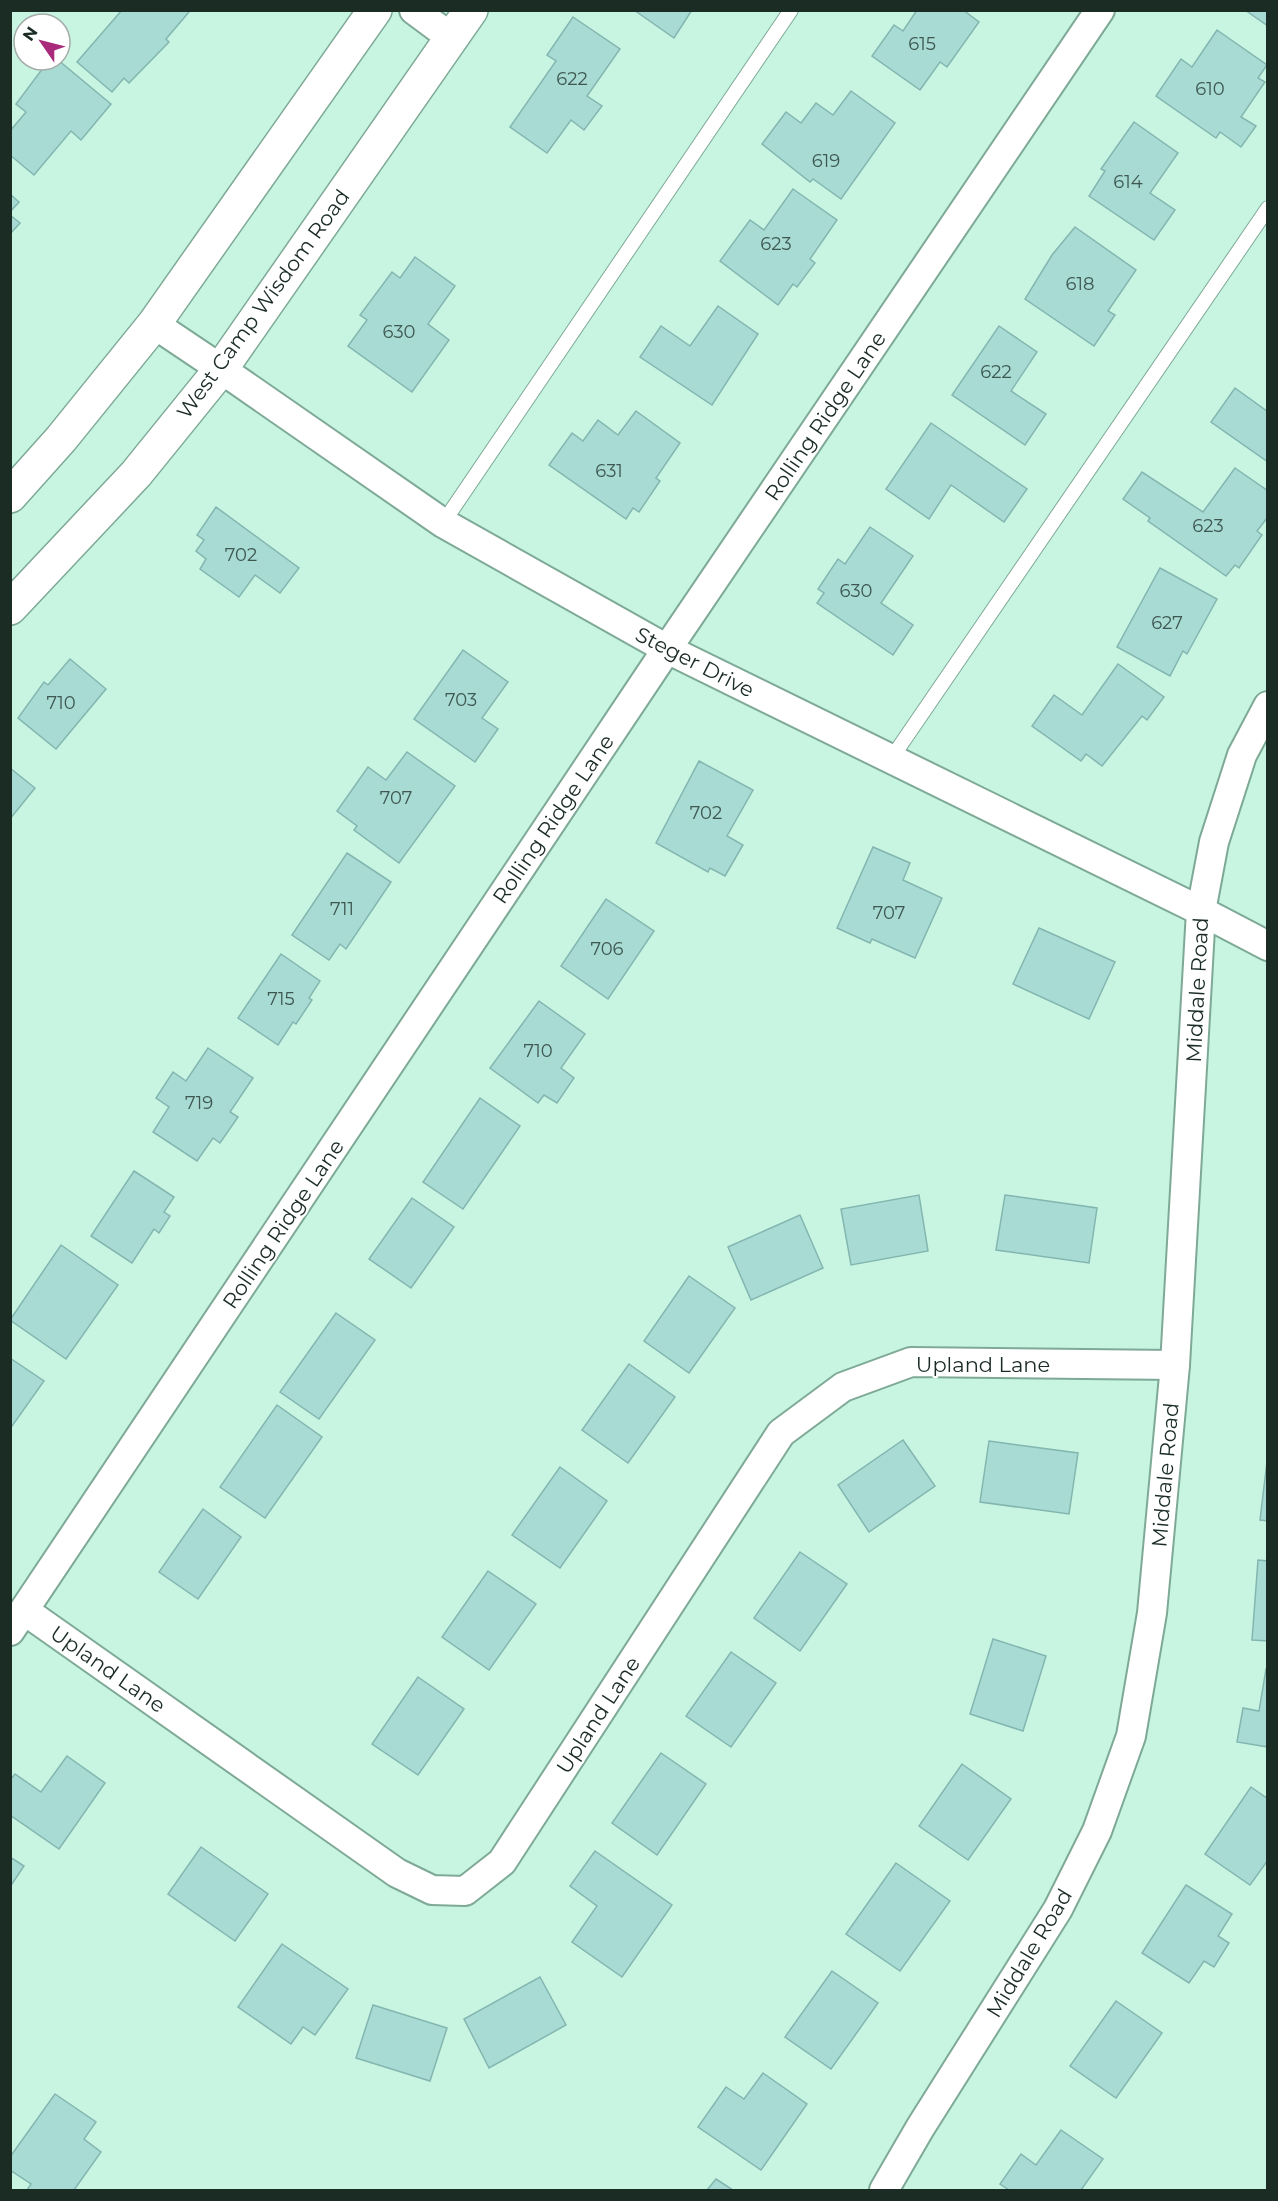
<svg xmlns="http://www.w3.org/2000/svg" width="1278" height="2201" font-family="Montserrat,sans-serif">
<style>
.building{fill:#a7dbd4;stroke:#84b6b0;stroke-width:1.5}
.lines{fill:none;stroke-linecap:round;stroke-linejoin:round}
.service-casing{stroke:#7ea997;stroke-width:16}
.minor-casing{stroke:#7ea997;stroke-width:32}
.secondary-casing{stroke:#7ea997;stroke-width:36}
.service{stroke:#fff;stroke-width:14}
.minor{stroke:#fff;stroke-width:28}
.secondary{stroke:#fff;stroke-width:33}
.labels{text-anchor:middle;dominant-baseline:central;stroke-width:4.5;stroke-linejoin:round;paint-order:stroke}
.number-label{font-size:18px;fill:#3e5851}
.street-label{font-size:21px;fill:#1b2c25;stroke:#fff}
</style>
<rect width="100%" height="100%" fill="#c8f5e2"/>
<g class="building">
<polygon points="122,10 187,10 189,12 166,39 169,42 129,83 124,78 112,92 77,62"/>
<polygon points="634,10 692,10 674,38"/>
<polygon points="917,10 963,10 979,22 947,67 940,62 920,90 872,56 894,25 903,31"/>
<polygon points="1245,10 1268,10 1268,26"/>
<polygon points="573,17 620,49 587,96 602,106 584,130 571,120 547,153 510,127 556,61 547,55"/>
<polygon points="1217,30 1267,65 1258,78 1265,82 1241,117 1256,126 1241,147 1220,132 1216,138 1156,96 1181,59 1192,67"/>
<polygon points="49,60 58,60 111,104 81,140 71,131 34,175 10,155 10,131 26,112 16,104"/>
<polygon points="851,91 895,123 841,199 813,179 810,182 762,144 786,112 801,123 816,103 833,115"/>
<polygon points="1134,122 1178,153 1150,193 1175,210 1154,240 1089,196 1105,171 1101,169"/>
<polygon points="793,189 837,220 810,259 815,263 797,287 793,284 778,305 720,261 750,220 764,230"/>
<polygon points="10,194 19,202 10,212"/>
<polygon points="10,215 20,223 10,234"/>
<polygon points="1075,227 1136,270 1108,311 1115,315 1094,346 1025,299 1052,255"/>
<polygon points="415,257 455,286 428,324 449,340 412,392 348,346 367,320 360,315 392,272 400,278"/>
<polygon points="718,306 758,334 712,405 640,357 661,326 690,346"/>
<polygon points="999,326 1037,352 1011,391 1046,414 1025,445 952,395"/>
<polygon points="1235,388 1268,412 1268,462 1211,422"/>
<polygon points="636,411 680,443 656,478 660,481 639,512 633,508 626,519 549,465 572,433 583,441 598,420 618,435"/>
<polygon points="931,423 1027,489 1004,522 951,485 929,519 886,489"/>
<polygon points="1235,468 1268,491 1268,517 1257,531 1262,535 1239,568 1235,565 1226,576 1148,521 1150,518 1123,499 1142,472 1203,512"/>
<polygon points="216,507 299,568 280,593 255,575 239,597 200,569 206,559 196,551 204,540 197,535"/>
<polygon points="870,527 913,556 881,603 913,625 893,655 817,603 824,593 818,589 838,559 845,564"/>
<polygon points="1160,568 1217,599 1187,654 1183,651 1170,676 1117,647"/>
<polygon points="463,650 508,682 482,718 498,729 475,762 414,719"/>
<polygon points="70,659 106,689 56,749 18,718 44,682 48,685"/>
<polygon points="1118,664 1164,697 1147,720 1142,716 1102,766 1086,754 1081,761 1032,726 1054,695 1082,715"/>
<polygon points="407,752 455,786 399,863 354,830 357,826 337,811 368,767 386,780"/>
<polygon points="699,761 753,790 727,836 743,845 725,876 710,868 708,872 656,843"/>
<polygon points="10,768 35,788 10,819"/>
<polygon points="873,847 910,863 903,880 942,898 915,958 872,939 870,943 837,928"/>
<polygon points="347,853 391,882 346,949 340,944 329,960 292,935"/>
<polygon points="606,899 654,931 608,999 561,966"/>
<polygon points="1039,928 1115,962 1089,1019 1013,984"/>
<polygon points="281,954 320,981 309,998 312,1000 296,1024 293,1022 278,1045 238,1018"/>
<polygon points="539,1001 585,1034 561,1068 574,1078 557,1103 544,1095 538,1103 490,1068"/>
<polygon points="208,1048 253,1078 230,1112 238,1117 220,1143 213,1138 197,1161 153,1132 169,1107 156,1098 173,1072 186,1081"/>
<polygon points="480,1098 520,1126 463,1209 423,1182"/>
<polygon points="134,1171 174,1197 164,1212 170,1216 159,1233 154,1229 132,1263 91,1236"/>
<polygon points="919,1195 928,1251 851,1265 841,1209"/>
<polygon points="1005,1195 1097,1208 1089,1263 996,1250"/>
<polygon points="412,1198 454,1227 411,1288 369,1259"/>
<polygon points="800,1215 823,1268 751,1300 728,1247"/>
<polygon points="61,1245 118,1285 66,1359 10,1320"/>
<polygon points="689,1276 735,1308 689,1373 644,1341"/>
<polygon points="336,1313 375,1340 319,1419 280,1392"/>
<polygon points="10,1358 44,1381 10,1429"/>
<polygon points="629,1364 675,1397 628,1463 582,1430"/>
<polygon points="277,1405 322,1437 265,1518 220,1487"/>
<polygon points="903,1440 935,1486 869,1532 838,1485"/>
<polygon points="989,1441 1078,1453 1069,1514 980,1502"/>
<polygon points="1268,1453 1268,1521 1260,1520"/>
<polygon points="560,1467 607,1501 560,1568 512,1535"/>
<polygon points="203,1509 241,1537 198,1599 159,1572"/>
<polygon points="800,1552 847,1584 800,1651 754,1618"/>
<polygon points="1258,1560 1268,1561 1268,1641 1252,1640"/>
<polygon points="488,1571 536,1604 489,1670 442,1637"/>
<polygon points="993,1639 1046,1656 1023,1731 970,1714"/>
<polygon points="731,1652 776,1683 731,1747 686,1716"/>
<polygon points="1266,1669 1268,1670 1268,1747 1237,1742 1243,1708 1259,1711"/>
<polygon points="418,1677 464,1709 418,1775 372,1744"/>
<polygon points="661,1753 706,1784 657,1855 612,1823"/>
<polygon points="67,1756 105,1783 59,1849 10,1815 10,1780 15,1774 41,1792"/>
<polygon points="962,1764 1011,1799 968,1860 919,1826"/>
<polygon points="1251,1787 1268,1799 1268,1860 1250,1885 1205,1854"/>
<polygon points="201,1847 268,1894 235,1941 168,1894"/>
<polygon points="595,1851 672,1905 622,1977 572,1942 597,1906 570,1886"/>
<polygon points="10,1857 24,1866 10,1887"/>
<polygon points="896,1863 950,1901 900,1971 846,1934"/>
<polygon points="1186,1885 1232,1914 1218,1936 1229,1943 1214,1967 1204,1961 1189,1983 1142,1953"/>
<polygon points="282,1944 348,1989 315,2035 303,2027 291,2044 238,2007"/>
<polygon points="832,1971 878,2003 831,2069 785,2037"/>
<polygon points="540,1977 566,2025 489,2068 464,2019"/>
<polygon points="1116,2001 1162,2033 1116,2098 1070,2066"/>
<polygon points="373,2005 447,2028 430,2081 356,2058"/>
<polygon points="763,2073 807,2104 761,2170 698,2127 726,2087 744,2099"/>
<polygon points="55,2094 96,2122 84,2139 101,2152 74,2190 27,2190 31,2184 10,2170 10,2157"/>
<polygon points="1061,2130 1103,2159 1081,2190 1009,2190 1000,2184 1021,2154 1036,2165"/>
<polygon points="716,2179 733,2190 707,2190"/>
</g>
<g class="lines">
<defs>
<g id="service">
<polyline points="443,523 791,10"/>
<polyline points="891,759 1268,208"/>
</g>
<g id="minor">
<polyline points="414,10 453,39"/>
<polyline points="154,324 221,369 443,523 667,649 1201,911 1268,946"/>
<polyline points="25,1611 397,1873 432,1890 465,1891 502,1862 781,1433 843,1387 911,1362 1175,1365"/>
<polyline points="10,1631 667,649 1100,10"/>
<polyline points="884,2190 920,2128 1058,1909 1097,1831 1131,1736 1152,1613 1175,1365 1201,911 1214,842 1242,755 1268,706"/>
</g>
<g id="secondary">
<polyline points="10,496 61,439 154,324 375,10"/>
<polyline points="10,608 136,474 221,369 471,10"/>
</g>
</defs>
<use href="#service" class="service-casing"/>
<use href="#minor" class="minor-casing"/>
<use href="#secondary" class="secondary-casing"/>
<use href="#service" class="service"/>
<use href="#minor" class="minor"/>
<use href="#secondary" class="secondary"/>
</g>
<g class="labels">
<g class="number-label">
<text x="922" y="44">615</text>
<text x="572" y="79">622</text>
<text x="1210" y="89">610</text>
<text x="826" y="161">619</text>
<text x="1128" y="182">614</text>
<text x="776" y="244">623</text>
<text x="1080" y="284">618</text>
<text x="399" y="332">630</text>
<text x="996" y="372">622</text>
<text x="609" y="471">631</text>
<text x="1208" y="526">623</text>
<text x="241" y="555">702</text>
<text x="856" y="591">630</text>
<text x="1167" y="623">627</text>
<text x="461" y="700">703</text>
<text x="61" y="703">710</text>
<text x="396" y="798">707</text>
<text x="706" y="813">702</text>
<text x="342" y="909">711</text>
<text x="889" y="913">707</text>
<text x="607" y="949">706</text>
<text x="281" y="999">715</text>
<text x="538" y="1051">710</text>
<text x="199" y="1103">719</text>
</g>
<g class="street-label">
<text transform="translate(263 304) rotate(-54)">West Camp Wisdom Road</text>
<text transform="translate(825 416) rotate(-56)">Rolling Ridge Lane</text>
<text transform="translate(695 662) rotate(27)">Steger Drive</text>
<text transform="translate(553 819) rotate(-56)">Rolling Ridge Lane</text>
<text transform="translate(1197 990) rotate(-87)">Middale Road</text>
<text transform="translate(283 1224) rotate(-56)">Rolling Ridge Lane</text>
<text x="983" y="1364">Upland Lane</text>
<text transform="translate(1165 1475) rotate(-85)">Middale Road</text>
<text transform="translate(108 1669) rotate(35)">Upland Lane</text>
<text transform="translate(598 1715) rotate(-57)">Upland Lane</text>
<text transform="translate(1029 1953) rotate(-59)">Middale Road</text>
</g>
</g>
<rect width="1278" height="2201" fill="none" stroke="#1b2c25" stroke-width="24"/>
<g transform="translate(42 42) rotate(305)"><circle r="28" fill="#ffffff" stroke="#a4aba8" stroke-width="1.5"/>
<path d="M0-4.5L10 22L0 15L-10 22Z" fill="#a92a7a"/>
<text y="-9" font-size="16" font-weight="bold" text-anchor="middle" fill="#1b2c25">N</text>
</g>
</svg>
